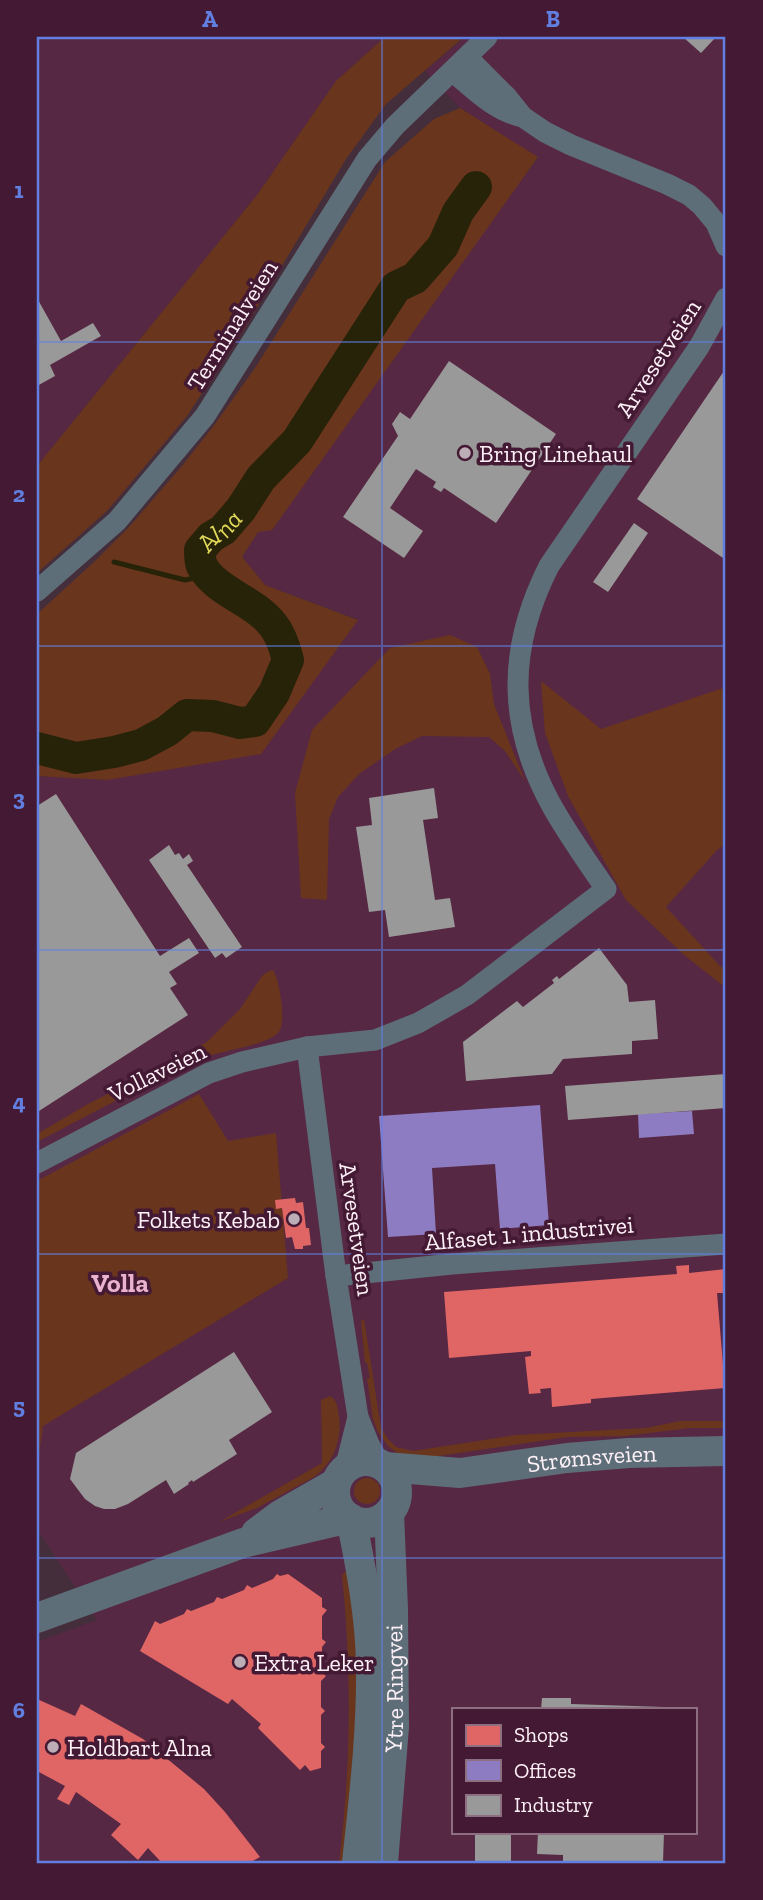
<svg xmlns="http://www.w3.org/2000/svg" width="763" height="1900" font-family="'Zilla Slab',serif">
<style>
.built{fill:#562843;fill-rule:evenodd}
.green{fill:#6a351d}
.shops{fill:#e06666}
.offices{fill:#8e7cc3}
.industry{fill:#999}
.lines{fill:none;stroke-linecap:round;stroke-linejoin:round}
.stream{stroke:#272309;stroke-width:5}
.river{stroke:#272309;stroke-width:32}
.street{stroke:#5d6e78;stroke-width:21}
.secondary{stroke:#5e6e79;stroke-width:30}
.grid{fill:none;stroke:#607fe1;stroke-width:2;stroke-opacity:0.55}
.poi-dot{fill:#bdadb6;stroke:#441933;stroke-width:2.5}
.labels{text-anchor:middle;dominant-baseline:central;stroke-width:7;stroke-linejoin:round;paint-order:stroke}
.street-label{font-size:24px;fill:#fdf1f7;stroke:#441933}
.poi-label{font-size:24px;fill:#fdf1f7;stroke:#441933;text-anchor:start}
.water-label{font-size:26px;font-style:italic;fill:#e0d859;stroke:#441933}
.neighbourhood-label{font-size:26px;font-weight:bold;fill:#e9b2cf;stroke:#441933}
.neatline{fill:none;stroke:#607fe1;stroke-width:2.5}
.grid-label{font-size:23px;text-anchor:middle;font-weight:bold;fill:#607fe1}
</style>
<rect width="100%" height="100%" fill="#452e3c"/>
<g class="built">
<polygon points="37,37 385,37 336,81 257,195 37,466"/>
<path d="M465 37H726V1863H37V1642L97 1620 37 1529V776L107 780 357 619 265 585 242 557 258 532 538 158 460 108 425 71ZM453 1709H695V1832H453Z"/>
</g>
<g class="green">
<polygon points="385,37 464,37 386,104 346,159 244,329 187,416 108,510 37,573 37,466 257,195 336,81"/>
<polygon points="460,108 538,157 272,530 258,532 242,557 265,585 358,620 261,754 107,780 37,776 37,614 94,562 129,527 182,466 215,424 255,368 385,162 434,119"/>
<polygon points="450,635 477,647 490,674 494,704 525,781 505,751 489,737 422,736 395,749 359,774 338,797 329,819 327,900 301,898 295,793 312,730 390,648"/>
<polygon points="541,681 601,729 726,687 726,844 717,850 666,907 719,965 726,971 726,988 684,955 626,900 568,796 545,733"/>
<path d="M273 970C280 981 287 1024 278 1033 264 1046 225 1050 206 1057 149 1082 93 1113 37 1142V1134L88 1104 191 1052 208 1041 240 1009 262 976 269 971Z"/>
<polygon points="199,1094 228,1141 276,1133 288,1278 43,1426 37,1468 37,1181"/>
<polygon points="364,1319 381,1428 388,1439 396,1447 413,1451 516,1435 646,1428 680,1421 726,1421 726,1428 690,1428 625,1436 567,1437 425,1458 400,1455 389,1447 378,1432 373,1419 367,1378 370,1378 367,1363 365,1363 361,1321"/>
<path d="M330 1396C338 1401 337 1407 339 1416 342 1440 334 1462 314 1477L257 1508 219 1522 322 1463 321 1400Z"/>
<circle cx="367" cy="1491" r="13"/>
<path d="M349 1568 361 1620 350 1863H339C351 1766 352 1673 342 1575Z"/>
</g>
<g class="shops">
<polygon points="295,1198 296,1203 303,1202 306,1228 309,1228 311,1245 303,1246 303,1249 295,1249 292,1237 286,1238 282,1208 276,1209 275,1200"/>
<polygon points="689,1265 689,1273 726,1269 726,1293 717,1293 725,1388 591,1399 591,1403 552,1407 551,1388 540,1389 541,1393 529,1394 525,1357 531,1356 531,1351 449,1358 444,1292 677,1274 676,1266"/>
<polygon points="277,1574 280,1576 288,1574 322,1598 322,1607 327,1610 322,1616 322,1639 326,1642 322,1647 322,1673 326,1676 321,1681 321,1707 325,1711 321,1715 321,1743 325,1747 321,1751 321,1768 310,1771 305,1765 300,1770 258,1728 261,1724 232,1699 228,1704 140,1651 155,1621 160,1624 184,1614 187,1609 191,1611 214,1602 217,1597 222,1599 244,1590 247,1585 252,1588 273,1579"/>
<polygon points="37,1699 75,1716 81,1704 143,1739 204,1789 225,1812 260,1857 249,1863 162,1863 148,1848 138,1860 111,1835 121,1824 76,1792 69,1805 57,1799 65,1786 37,1771"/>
</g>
<g class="offices">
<polygon points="540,1105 549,1225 500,1229 495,1164 432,1168 436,1234 388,1237 379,1116"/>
<polygon points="692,1111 694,1134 639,1138 638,1114"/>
</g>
<g class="industry">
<polygon points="683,37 716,37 701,53"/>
<polygon points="37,298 61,341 93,323 101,336 50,365 55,376 37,386"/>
<polygon points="449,361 556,434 496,523 444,488 441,492 433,487 436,482 416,469 390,508 423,531 404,558 343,517 398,436 392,424 400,412 410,419"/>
<polygon points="726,368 726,560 637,499"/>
<polygon points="634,523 648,533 608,592 593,582"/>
<polygon points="434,788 438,818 423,820 435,900 450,898 455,927 389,937 385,910 369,912 356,827 372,825 369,798"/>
<polygon points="56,794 160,956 189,938 199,953 169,972 177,984 170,988 188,1015 39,1111 37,1107 37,806"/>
<polygon points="169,845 175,855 179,853 183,859 189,854 193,861 187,865 242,947 226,958 222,953 215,958 149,860"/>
<polygon points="599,948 627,985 629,1002 655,1000 658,1039 632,1041 632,1054 563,1059 552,1074 466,1081 463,1042 517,1001 523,1007 554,983 552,980 557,976 559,979"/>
<polygon points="726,1074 726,1108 568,1120 565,1086"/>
<polygon points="234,1352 272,1412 229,1440 237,1454 193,1482 192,1480 188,1483 189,1484 174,1494 166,1480 128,1504 115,1509 104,1509 95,1506 85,1499 70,1479 76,1453"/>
<polygon points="542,1698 571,1698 571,1704 664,1707 664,1709 541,1709"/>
<rect x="475" y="1832" width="36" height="31"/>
<polygon points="538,1832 664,1832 663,1863 563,1863 563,1855 537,1854"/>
</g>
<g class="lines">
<polyline class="stream" points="114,562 185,580 209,575"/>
<path class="river" id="s1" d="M37 748 76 758 114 752 141 745 167 731 187 715 213 716 240 723 255 721 274 693 288 660C285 648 281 635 273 625 255 601 216 592 202 566 200 562 200 555 200 550L211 537 223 530 241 509 261 478 297 441 396 287 415 278 443 246 458 212 476 187"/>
<g class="street">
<polyline points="467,57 507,97 523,117 545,132 571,145 667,184 689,195 702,206 716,223 726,246"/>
<path d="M452 71C474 89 494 111 523 117"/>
<polyline points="37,591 117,521 205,416 367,159 395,126 487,37"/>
<polyline points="307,1047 336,1276 358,1417 369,1444 380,1464"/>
<path d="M37 1163 209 1073 242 1062 307 1047 375 1040 418 1023 467 995 606 889C588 863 569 836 553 808 507 726 507 649 549 566L699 347 726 298"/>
<polyline points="336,1276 452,1264 726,1244"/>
<polyline points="345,1469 358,1417"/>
</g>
<g class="secondary">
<circle cx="366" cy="1492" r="31"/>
<path id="s2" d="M385 1467 460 1473 567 1458 629 1453 726 1451"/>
<path d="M351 1519C361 1567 370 1615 371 1664 372 1731 364 1797 357 1863"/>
<polyline points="256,1533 280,1515 336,1483"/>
<polyline points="37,1618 243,1543 350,1518"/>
<path id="s3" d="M383 1863 394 1727 393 1609 389 1513"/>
</g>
</g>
<path class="grid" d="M382 37V1863M37 342H726M37 646H726M37 950H726M37 1254H726M37 1558H726"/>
<g class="poi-dot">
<circle cx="465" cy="453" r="7"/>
<circle cx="294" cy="1219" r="7"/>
<circle cx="240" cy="1662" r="7"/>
<circle cx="53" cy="1747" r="7"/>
</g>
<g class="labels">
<g class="street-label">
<text transform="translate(232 325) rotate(-58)">Terminalveien</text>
<text transform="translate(658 358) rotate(-57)">Arvesetveien</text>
<text transform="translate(157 1072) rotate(-26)">Vollaveien</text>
<text transform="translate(357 1229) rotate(82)">Arvesetveien</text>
<text transform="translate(529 1233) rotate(-5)">Alfaset 1. industrivei</text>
<text stroke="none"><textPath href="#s2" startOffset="208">Strømsveien</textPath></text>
<text stroke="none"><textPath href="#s3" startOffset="175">Ytre Ringvei</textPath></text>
</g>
<g class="poi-label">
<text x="479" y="453">Bring Linehaul</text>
<text x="280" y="1219" text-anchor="end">Folkets Kebab</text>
<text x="254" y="1662">Extra Leker</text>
<text x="67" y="1747">Holdbart Alna</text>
</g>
<g class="water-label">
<text stroke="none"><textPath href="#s1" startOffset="476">Alna</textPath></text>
</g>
<g class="neighbourhood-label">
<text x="120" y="1283">Volla</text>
</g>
</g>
<rect width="763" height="1900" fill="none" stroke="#441933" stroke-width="77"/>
<rect x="452" y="1708" width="245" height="126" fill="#441933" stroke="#8e6f81" stroke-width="2"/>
<rect x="466" y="1725" width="35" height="21" fill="#e06666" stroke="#8e6f81" stroke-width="2"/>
<text x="514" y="1742" font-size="21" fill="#fdf1f7">Shops</text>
<rect x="466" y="1760" width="35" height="21" fill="#8e7cc3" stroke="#8e6f81" stroke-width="2"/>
<text x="514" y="1778" font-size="21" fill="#fdf1f7">Offices</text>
<rect x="466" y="1795" width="35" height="21" fill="#999999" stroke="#8e6f81" stroke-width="2"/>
<text x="514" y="1812" font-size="21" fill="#fdf1f7">Industry</text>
<rect x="38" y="38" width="686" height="1824" class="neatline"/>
<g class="grid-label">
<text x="210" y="27">A</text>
<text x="553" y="27">B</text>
<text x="19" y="198">1</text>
<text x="19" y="502">2</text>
<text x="19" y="806">3</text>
<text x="19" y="1110">4</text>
<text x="19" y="1414">5</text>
<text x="19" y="1718">6</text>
</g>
</svg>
